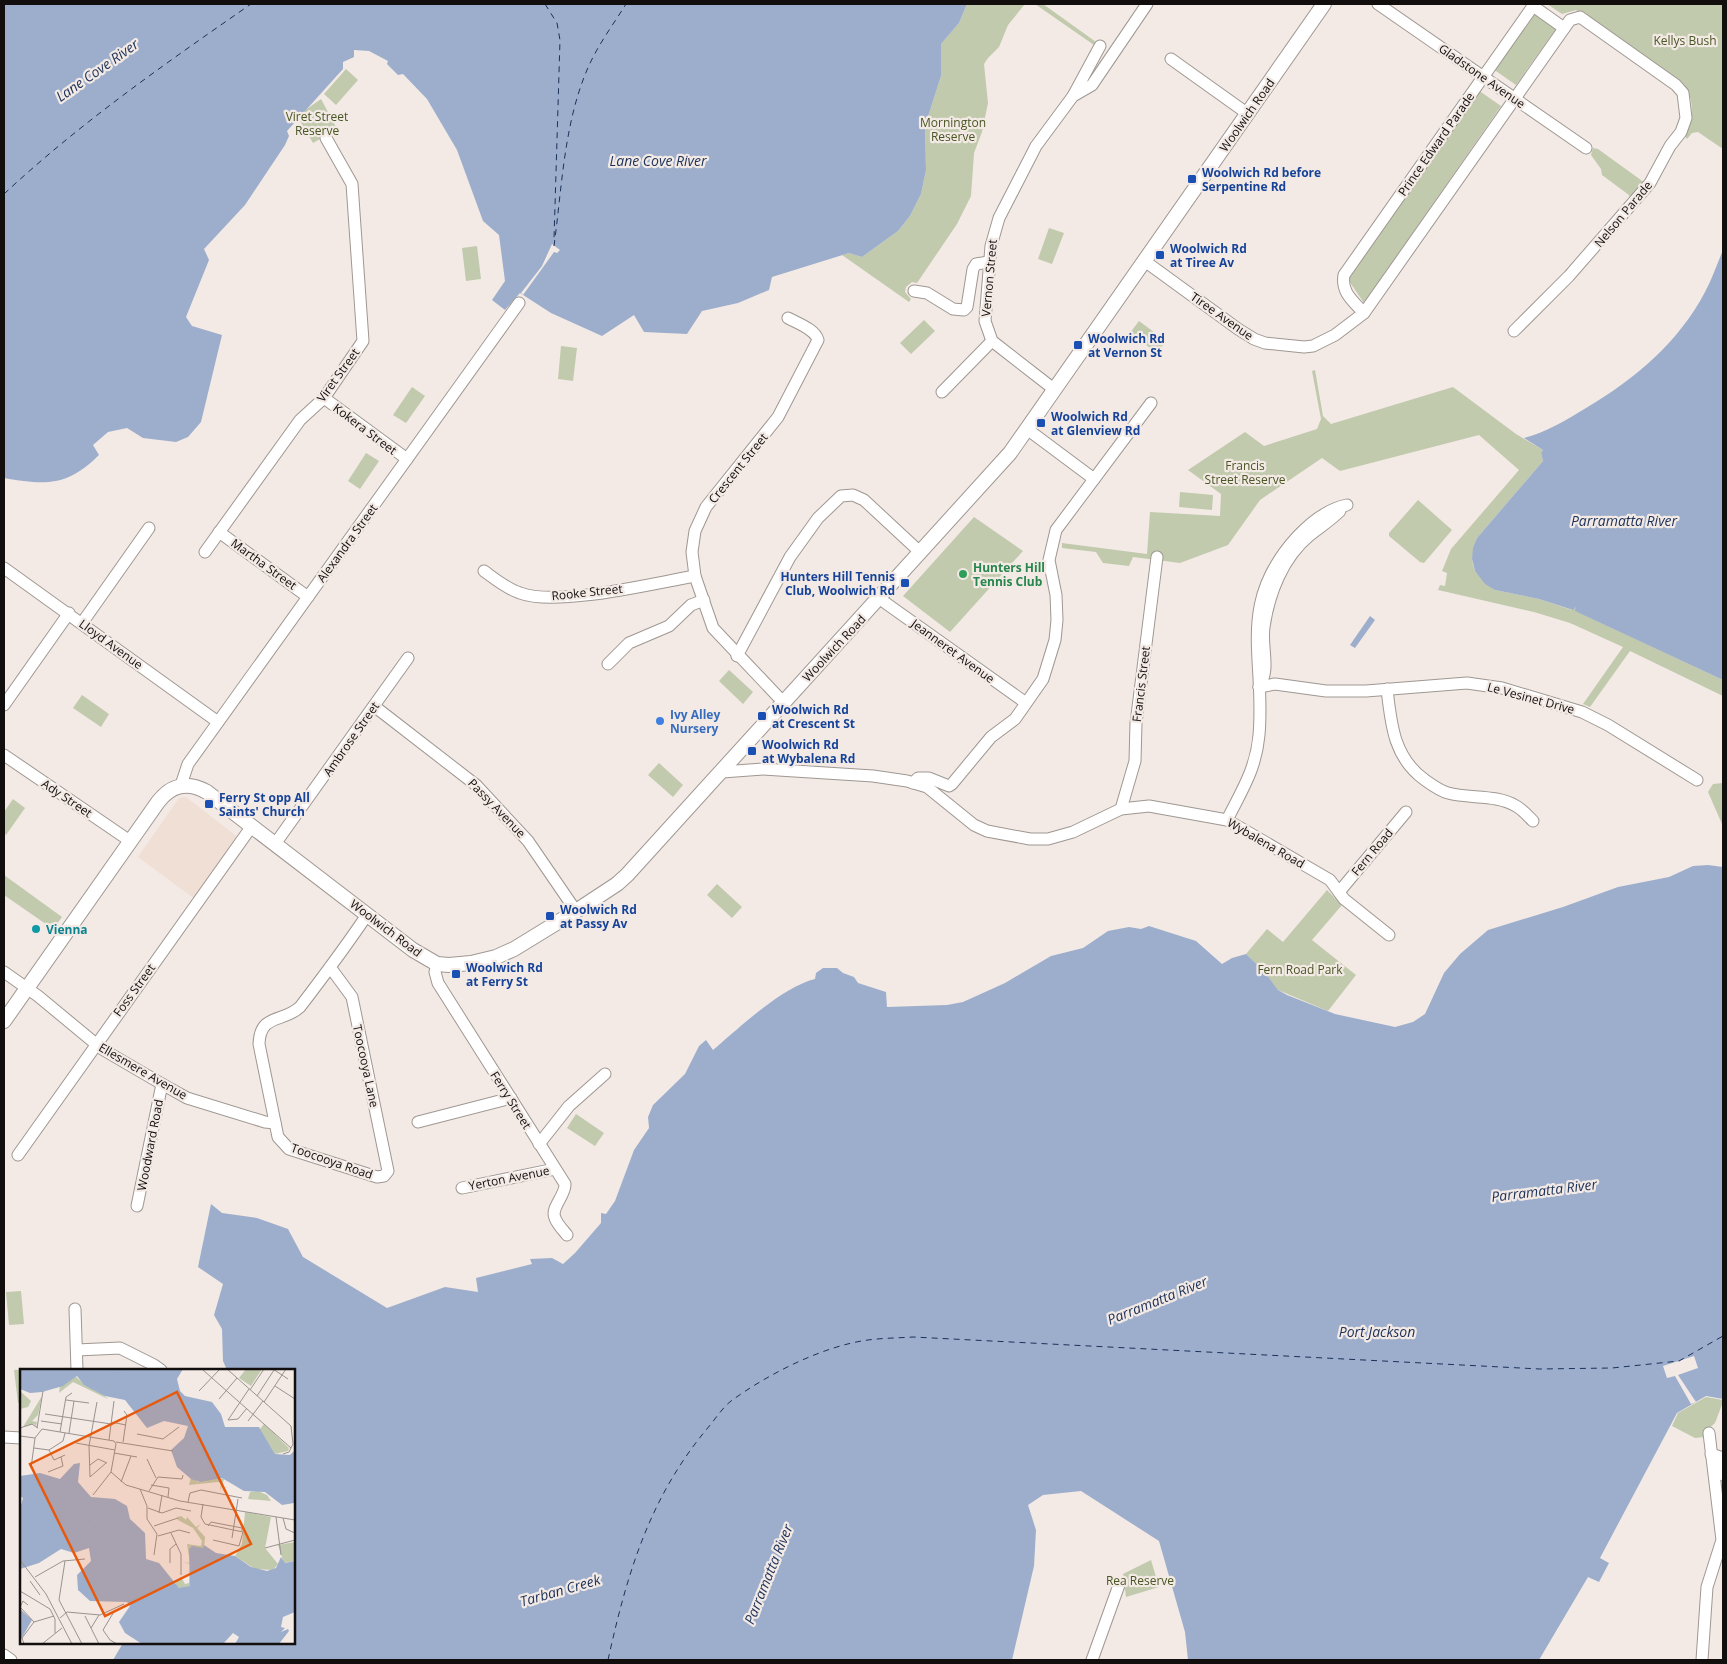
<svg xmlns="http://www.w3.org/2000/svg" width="1727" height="1664" font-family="'Open Sans',sans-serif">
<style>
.built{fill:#efdfd5}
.green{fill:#c1caad}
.water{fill:#9daecc}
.pier{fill:#f3eae5}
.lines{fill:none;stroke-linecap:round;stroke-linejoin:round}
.ferry{stroke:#1b3159;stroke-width:1;stroke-dasharray:6 5;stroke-linecap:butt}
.minor-casing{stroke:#9f9792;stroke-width:13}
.tertiary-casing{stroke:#9f9792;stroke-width:16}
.minor{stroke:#fff;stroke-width:11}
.tertiary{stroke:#fff;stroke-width:14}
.transit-dot{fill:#1a4fb4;stroke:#f3eae5;stroke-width:2}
.leisure-dot{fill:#2e9e5b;stroke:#f3eae5;stroke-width:2}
.shop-dot{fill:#3f7fe0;stroke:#f3eae5;stroke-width:2}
.culture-dot{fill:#0f9aa8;stroke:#f3eae5;stroke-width:2}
.labels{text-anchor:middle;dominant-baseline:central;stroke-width:4.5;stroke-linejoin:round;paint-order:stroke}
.park-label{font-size:12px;fill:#495623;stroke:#f3eae5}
.street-label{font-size:12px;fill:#110e0d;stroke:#f3eae5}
.transit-label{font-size:12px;font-weight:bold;fill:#164399;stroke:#f3eae5;text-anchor:start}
.leisure-label{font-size:12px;font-weight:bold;fill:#27864d;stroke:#f3eae5;text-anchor:start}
.shop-label{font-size:12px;font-weight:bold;fill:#366cbe;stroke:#f3eae5;text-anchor:start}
.culture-label{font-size:12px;font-weight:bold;fill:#0d838f;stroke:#f3eae5;text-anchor:start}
.water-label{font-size:14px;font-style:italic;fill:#1b3159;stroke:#f3eae5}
.inset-river{fill:none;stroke:#9daecc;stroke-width:2.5}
.inset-road{fill:none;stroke:#99928f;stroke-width:1}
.view{fill:#e8590c;fill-opacity:0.15;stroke:#e8590c;stroke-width:2.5}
.inset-edge{fill:none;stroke:#110e0d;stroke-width:2.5}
</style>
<rect width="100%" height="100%" fill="#f3eae5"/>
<polygon class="built" points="186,797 239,838 195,899 138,857 179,798"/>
<g class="green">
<polygon points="967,4 1025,4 1008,25 999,47 988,58 984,64 988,103 982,132 974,153 971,196 957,224 917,283 912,282 906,287 905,292 911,299 909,302 842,255 849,253 862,257 898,231 910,216 921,194 926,170 925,126 941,76 941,44 959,23"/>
<polygon points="1035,4 1043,4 1096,42 1094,45"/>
<path d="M1547 4H1723V149L1698 132 1692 133 1687 139 1685 136C1694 117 1695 98 1682 82L1576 10 1562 14Z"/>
<polygon points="1533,12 1556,29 1516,85 1493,69"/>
<polygon points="346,69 358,80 336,105 324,94"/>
<polygon points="1478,90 1501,106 1364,303 1347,278"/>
<polygon points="321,99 337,129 313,143 297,116"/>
<polygon points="1593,148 1598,149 1645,183 1630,199 1629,195 1602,175 1601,169 1591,155"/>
<polygon points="1049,228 1064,233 1052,264 1038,259"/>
<polygon points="477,246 481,279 466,281 462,248"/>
<polygon points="924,320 935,331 911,354 900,343"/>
<polygon points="1139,321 1166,341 1157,353 1130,333"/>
<polygon points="561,346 577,348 573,381 558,379"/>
<polygon points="1315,370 1323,416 1331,424 1453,387 1516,434 1543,450 1541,453 1543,461 1477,538 1472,559 1473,565 1475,571 1495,590 1539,599 1572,610 1576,607 1576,611 1723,680 1723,696 1630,651 1590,707 1583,704 1623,647 1570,623 1534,612 1438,590 1440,585 1445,586 1447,573 1442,571 1451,549 1519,470 1479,435 1340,471 1322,458 1260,500 1228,545 1180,563 1133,557 1129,566 1103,563 1096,552 1062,548 1062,543 1147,554 1150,512 1220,516 1221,494 1188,470 1245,432 1264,446 1317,429 1321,419 1312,371"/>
<polygon points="412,387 425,396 406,423 393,415"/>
<polygon points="366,453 379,461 360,489 348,481"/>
<polygon points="1180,492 1213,495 1212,510 1179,507"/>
<polygon points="1418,500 1452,530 1424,563 1420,562 1389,536 1389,533"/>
<polygon points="974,517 1023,551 950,632 903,596"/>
<polygon points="729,670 753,692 743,704 719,681"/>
<polygon points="82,695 109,714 101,727 73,708"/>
<polygon points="659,763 683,785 673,797 648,775"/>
<polygon points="1723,783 1723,842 1722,824 1708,792 1713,784"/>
<polygon points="13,799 25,808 6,835 4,833 4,812"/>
<polygon points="4,875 62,917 53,929 4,895"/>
<polygon points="717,884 742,907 732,918 707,895"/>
<polygon points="1327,890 1342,905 1312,940 1356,975 1328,1011 1278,990 1265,972 1246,954 1267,929 1283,942"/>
<polygon points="576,1114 604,1133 595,1146 567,1128"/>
<polygon points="21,1291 24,1324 9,1325 6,1292"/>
<polygon points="30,1369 21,1370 21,1403 18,1403 14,1370"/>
<polygon points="1706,1397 1723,1400 1723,1402 1715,1423 1707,1430 1704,1437 1695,1438 1672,1426 1678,1413"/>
<polygon points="1151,1560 1159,1587 1126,1597 1123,1574"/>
</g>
<g class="water">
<path d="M4 4H967L959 23 941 44V76L925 126 926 170 921 194 910 216 898 231 862 257 849 253 772 277 769 290 738 303 702 311 687 334 644 332 634 315 602 336 551 313 520 293 505 310 492 300 505 281 499 235 483 221 457 150 427 99 403 74 398 75 387 64 388 61 369 51 354 50V57L343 62V69L287 131 289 136 285 145 245 205 204 249 209 260 186 317 192 326 222 335 201 422 188 437 176 442 143 438 127 428 108 432 93 445 99 455C67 487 45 485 4 478Z"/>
<path d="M1723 250V680L1575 611 1576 607 1573 610 1539 599 1495 590 1485 584 1475 571 1472 559 1473 548 1477 538 1543 461 1541 453 1543 450 1524 438C1547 432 1566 420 1586 408 1635 379 1678 343 1705 292 1712 279 1717 264 1723 250Z"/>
<polygon points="1370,616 1375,620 1355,648 1350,645"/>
<path d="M1708 865 1723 867V1399L1706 1396 1677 1413 1600 1558 1609 1563 1599 1582 1588 1577 1539 1660H1188L1185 1632 1159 1541 1081 1491 1043 1495 1028 1505 1036 1530 1034 1566 1012 1660H113L123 1643H294V1370H227L223 1361 222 1329 214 1315 223 1284 198 1267 211 1204 222 1213 257 1218 288 1229 303 1257 387 1308 445 1287 478 1292 476 1278 532 1264 530 1259 552 1258 563 1264 575 1253 601 1223V1213L606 1214 615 1201 634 1150 649 1128 648 1117 653 1105 685 1074 699 1046 706 1040 713 1050C739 1028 782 987 815 979L816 973 823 968H837L843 973 854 977 858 983 886 992 887 1007 947 1005 963 1002 1005 983 1051 956 1083 948 1108 931 1129 927 1141 929 1149 926 1196 941 1222 964 1232 958 1246 954 1265 972 1278 990 1287 995 1335 1014 1395 1027 1413 1022 1425 1014 1444 973 1460 954 1488 930 1563 907 1618 887 1669 877 1693 866Z"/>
</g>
<g class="pier">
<polygon points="552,244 560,250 557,253 554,252 523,295 521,293 542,266"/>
<polygon points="1694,1356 1698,1368 1678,1375 1696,1402 1691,1404 1675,1376 1667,1378 1663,1366"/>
</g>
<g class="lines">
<g class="ferry">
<polyline points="545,4 557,23 560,40 554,239"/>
<path d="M4 194C80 123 166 63 251 4"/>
<path d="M554 246C562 187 564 124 587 70 597 46 613 25 626 4"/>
<path d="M608 1660C627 1574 649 1499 706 1430 714 1421 722 1408 731 1401 768 1374 823 1346 868 1340 883 1338 898 1338 913 1337L1540 1369 1612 1368 1679 1361 1723 1336"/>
</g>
<defs>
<g id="minor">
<polyline points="1378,4 1586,148"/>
<polyline points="1171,59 1248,114"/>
<polyline points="1073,96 1100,46"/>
<polyline points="1146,262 1238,329 1254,339 1265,343 1304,347 1313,346 1335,335 1364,313 1570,20 1580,17 1676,85 1683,93 1686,118 1681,132 1670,146 1650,183 1569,276 1514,331"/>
<polyline points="914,291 927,293 953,309 964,310 967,307 973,269 976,264 989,262"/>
<path d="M1364 313C1352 300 1341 292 1344 275L1533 6 1564 28"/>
<polyline points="1055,390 992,341 985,321 991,246 999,218 1036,146 1073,96 1092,85 1147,4"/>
<polyline points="942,392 992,341"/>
<polyline points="324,398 407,459"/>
<polyline points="1027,429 1094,479"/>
<polyline points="219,532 308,597"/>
<polyline points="205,552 300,420 324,398 363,341 352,184 326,138"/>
<polyline points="4,568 218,722"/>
<path d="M484 571C495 579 507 589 520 593 557 607 654 583 695 576"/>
<polyline points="880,599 1026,703"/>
<polyline points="82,623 149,528"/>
<polyline points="737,656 790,557 818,518 841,496 853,495 864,500 921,553"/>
<polyline points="608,664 629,643 669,626 691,605 704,600"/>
<polyline points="1259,687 1275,684 1326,691 1366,691 1467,683 1502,688 1582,712 1608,725 1697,780"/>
<path d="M1259 687C1271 668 1261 649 1264 627 1269 593 1283 557 1310 535 1320 527 1331 520 1340 511"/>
<path d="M1387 689C1391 725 1394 758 1425 780 1432 785 1440 791 1448 793 1470 799 1496 794 1516 806 1522 809 1528 816 1533 821"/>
<path d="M783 702 713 628 695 576 692 552 695 531 706 507 778 417 818 340C815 329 797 323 788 318"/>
<polyline points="4,705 69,613"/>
<polyline points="374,706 476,785 528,841 576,911"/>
<polyline points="4,755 130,841"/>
<polyline points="722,772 763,769 873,776 907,781 927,787 974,825 987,831 1030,839 1048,839 1073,832 1121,809 1149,806 1227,820 1330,880 1344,899 1389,935"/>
<polyline points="913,783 918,778 929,778 949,786 952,784 991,737 1015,719 1043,679 1055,640 1057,620 1056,595 1049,560 1056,530 1151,403"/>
<polyline points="181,785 188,764 519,303"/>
<polyline points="1121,809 1135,761 1136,723 1157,557"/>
<path d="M1227 820C1242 790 1256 769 1259 735 1266 657 1235 605 1297 537 1311 522 1327 509 1347 505"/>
<polyline points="275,844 408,658"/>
<polyline points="1339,892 1406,812"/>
<path d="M437 964 435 972 438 983 565 1184C566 1195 550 1208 555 1218 557 1224 563 1230 567 1235"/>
<path d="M330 967 352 997 388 1171 384 1176 377 1177 289 1149 278 1137 259 1044C260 1013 283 1023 300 1007 323 977 346 946 367 915"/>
<polyline points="4,972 38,996 102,1049 162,1084 187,1098 265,1122 275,1123"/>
<polyline points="418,1122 511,1098"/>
<polyline points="539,1144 569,1106 605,1074"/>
<polyline points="18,1155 252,826"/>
<polyline points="462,1188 555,1169"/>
<polyline points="137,1206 162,1084"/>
<polyline points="75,1309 77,1370"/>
<polyline points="77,1350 120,1348 154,1365 161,1370"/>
<polyline points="4,1437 21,1438"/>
<polyline points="1711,1454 1720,1457 1723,1475"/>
<polyline points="4,1655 11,1660"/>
<polyline points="1092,1660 1119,1585"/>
<polyline points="1702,1660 1707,1587 1722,1540 1709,1433"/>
</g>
<path id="tertiary" d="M4 1021 158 802C171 785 187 781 207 792L413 950 437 964 449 965 471 963 496 957 514 949 576 911 617 884 627 875 1010 453 1324 4"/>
</defs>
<use href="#minor" class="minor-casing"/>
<use href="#tertiary" class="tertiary-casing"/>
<use href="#minor" class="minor"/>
<use href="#tertiary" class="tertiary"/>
</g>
<g class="transit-dot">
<rect x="1187" y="174" width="10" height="10" rx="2.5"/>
<rect x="1155" y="250" width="10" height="10" rx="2.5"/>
<rect x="1073" y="340" width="10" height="10" rx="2.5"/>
<rect x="1036" y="418" width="10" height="10" rx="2.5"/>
<rect x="900" y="578" width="10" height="10" rx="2.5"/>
<rect x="757" y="711" width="10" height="10" rx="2.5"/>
<rect x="747" y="746" width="10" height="10" rx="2.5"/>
<rect x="204" y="799" width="10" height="10" rx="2.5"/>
<rect x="545" y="911" width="10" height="10" rx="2.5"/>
<rect x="451" y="969" width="10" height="10" rx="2.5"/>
</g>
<circle class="leisure-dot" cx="963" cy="574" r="5"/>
<circle class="shop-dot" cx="660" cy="721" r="5"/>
<circle class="culture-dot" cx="36" cy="929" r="5"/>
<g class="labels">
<g class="park-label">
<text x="1685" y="40">Kellys Bush</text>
<text x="317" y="116">Viret Street<tspan x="317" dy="14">Reserve</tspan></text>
<text x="953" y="122">Mornington<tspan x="953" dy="14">Reserve</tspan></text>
<text x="1245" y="465">Francis<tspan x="1245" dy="14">Street Reserve</tspan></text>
<text x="1300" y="969">Fern Road Park</text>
<text x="1140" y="1580">Rea Reserve</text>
</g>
<g class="street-label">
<text transform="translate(1482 76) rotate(35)">Gladstone Avenue</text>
<text transform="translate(1247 115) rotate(-55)">Woolwich Road</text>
<text transform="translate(1436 144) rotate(-55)">Prince Edward Parade</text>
<text transform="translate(1623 214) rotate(-50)">Nelson Parade</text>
<text transform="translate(989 278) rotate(-85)">Vernon Street</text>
<text transform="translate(1222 316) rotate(35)">Tiree Avenue</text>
<text transform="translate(338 375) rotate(-54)">Viret Street</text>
<text transform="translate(365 429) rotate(37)">Kokera Street</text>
<text transform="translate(738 468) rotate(-51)">Crescent Street</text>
<text transform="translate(347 543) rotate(-54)">Alexandra Street</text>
<text transform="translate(264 564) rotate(36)">Martha Street</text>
<text transform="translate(587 592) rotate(-6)">Rooke Street</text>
<text transform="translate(111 644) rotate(36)">Lloyd Avenue</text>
<text transform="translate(834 648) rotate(-47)">Woolwich Road</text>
<text transform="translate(953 651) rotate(36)">Jeanneret Avenue</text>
<text transform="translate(1141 684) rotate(-83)">Francis Street</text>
<text transform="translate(1531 698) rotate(15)">Le Vesinet Drive</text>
<text transform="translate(351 739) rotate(-55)">Ambrose Street</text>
<text transform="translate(67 798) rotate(34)">Ady Street</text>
<text transform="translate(497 808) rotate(46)">Passy Avenue</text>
<text transform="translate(1266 843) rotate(30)">Wybalena Road</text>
<text transform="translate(1372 852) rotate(-50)">Fern Road</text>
<text transform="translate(386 928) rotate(37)">Woolwich Road</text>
<text transform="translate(134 990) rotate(-54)">Foss Street</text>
<text transform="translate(366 1066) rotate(78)">Toocooya Lane</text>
<text transform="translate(143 1071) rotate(30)">Ellesmere Avenue</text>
<text transform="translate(511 1100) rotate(58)">Ferry Street</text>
<text transform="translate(150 1145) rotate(-79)">Woodward Road</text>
<text transform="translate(332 1161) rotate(19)">Toocooya Road</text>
<text transform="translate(509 1178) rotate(-11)">Yerton Avenue</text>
</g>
<g class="transit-label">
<text x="1202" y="172">Woolwich Rd before<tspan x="1202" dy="14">Serpentine Rd</tspan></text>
<text x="1170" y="248">Woolwich Rd<tspan x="1170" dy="14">at Tiree Av</tspan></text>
<text x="1088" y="338">Woolwich Rd<tspan x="1088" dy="14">at Vernon St</tspan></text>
<text x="1051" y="416">Woolwich Rd<tspan x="1051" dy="14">at Glenview Rd</tspan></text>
<text x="895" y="576" text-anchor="end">Hunters Hill Tennis<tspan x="895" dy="14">Club, Woolwich Rd</tspan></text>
<text x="772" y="709">Woolwich Rd<tspan x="772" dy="14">at Crescent St</tspan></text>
<text x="762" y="744">Woolwich Rd<tspan x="762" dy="14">at Wybalena Rd</tspan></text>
<text x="219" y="797">Ferry St opp All<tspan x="219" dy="14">Saints' Church</tspan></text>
<text x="560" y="909">Woolwich Rd<tspan x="560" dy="14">at Passy Av</tspan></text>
<text x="466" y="967">Woolwich Rd<tspan x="466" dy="14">at Ferry St</tspan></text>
</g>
<g class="leisure-label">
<text x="973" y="567">Hunters Hill<tspan x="973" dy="14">Tennis Club</tspan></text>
</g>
<g class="shop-label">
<text x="670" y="714">Ivy Alley<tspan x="670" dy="14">Nursery</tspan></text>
</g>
<g class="culture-label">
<text x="46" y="929">Vienna</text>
</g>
<g class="water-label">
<text transform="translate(97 70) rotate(-35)">Lane Cove River</text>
<text x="658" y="160">Lane Cove River</text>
<text x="1624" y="520">Parramatta River</text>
<text transform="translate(1544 1190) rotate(-7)">Parramatta River</text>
<text transform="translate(1157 1300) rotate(-22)">Parramatta River</text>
<text x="1377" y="1331">Port Jackson</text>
<text transform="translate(768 1574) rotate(-68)">Parramatta River</text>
<text transform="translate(560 1590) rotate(-16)">Tarban Creek</text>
</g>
</g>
<g transform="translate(20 1369)">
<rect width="275" height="275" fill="#f3eae5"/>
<path d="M226 0H242L231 17 219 9ZM55 7 64 15 75 19 88 30 53 13 39 24 40 17ZM1 23 11 32 8 38 0 40ZM22 27 18 46 12 52 17 53 16 57 14 55 3 58ZM244 55 269 79 268 82 255 85 240 60ZM171 108 178 113 194 108 204 110 200 122 201 114 198 113 169 116ZM238 122 247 126 251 132 228 130 230 123ZM154 140 157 148 161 147 166 151 167 148 176 158 181 155 177 159 185 168 184 179H170V217L164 220 157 218 155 213 161 208 165 215 169 214 170 195 163 193 170 194 167 175 181 177 182 172 173 159 158 151ZM225 143 251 148 245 179 258 195 253 201 235 200 215 187 222 175ZM275 173V192L264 194 258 176Z" fill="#c1caad"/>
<path d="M163 0 157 10 160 22 165 27 192 33 201 45 205 58H239L255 85 270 86 275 81 274 134 262 136 245 123 224 122 202 109 180 113 171 110 157 98 151 81 164 69 168 57 144 52 127 59 105 31 85 27 64 16 57 7 43 17 22 23 10 24 0 20V1ZM60 94 58 113 64 120 71 128 95 130 107 137 110 150 125 164 126 190 139 194 159 219 170 217 169 180 172 177 183 179 184 176 196 184 215 187 231 198 247 202 256 199 261 188 265 194 275 192V243L263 248 261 258 265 259 261 263 268 260 269 262 262 271 259 275H215L219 268 213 264 203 275H122L105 264 99 253 110 237 107 233 70 232 58 221 57 206 71 192 69 179 54 184 41 180 19 194 0 200V140L3 129 0 127V107L20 104 40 110 54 95ZM0 240 12 251 0 272Z" fill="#9daecc"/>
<path class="inset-river" d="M98 0 115 20 179 54 180 72 159 83M182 58 198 74 235 90M167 80 184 79 247 93 264 88 275 90M258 93 275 91M0 163 37 148H65L78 161 109 230 140 243 173 244 275 222M190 241 218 244 233 256 244 275M247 275 250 241 260 233 275 230"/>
<path class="inset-road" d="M207 0 271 57 273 75 269 83 263 85M253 0 268 10M183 1 271 79M255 17 275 30M230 21 244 0M179 22 200 0M237 27 254 1M199 30 217 9M46 31 69 34M77 33 69 77 70 108 86 94M244 33 266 0M227 39 218 50 208 51 229 20M25 45 91 55M21 52 42 55M228 52 243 32M91 53 106 56M0 59 12 55 18 59M17 59 23 22M40 63 46 28 52 24M49 64 54 32M117 65 143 70 159 58M0 67 15 69 22 60 94 72 96 75 91 103 106 116 160 132 275 151M89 71 94 32M96 73 153 82M103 73 107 46 104 42M56 74 95 81M14 79 29 81 43 72 45 64M29 81 34 91 45 86M94 84 117 88M127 90 136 109M70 96 78 90 87 94M11 99 15 69M28 103 43 97 41 88M101 113 111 87M131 116 149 119 148 128M120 120 127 137V150L137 165 134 186M129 122 138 108 162 110 163 106M73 126 91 103M168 133 170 124 181 121 222 129M183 135 181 148 185 155 223 163 219 177 193 171M128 139 142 144 156 139 171 142M139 144 142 126M256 148 261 186M263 149 266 160 275 164M134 157 158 149M188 157 191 153 222 159V162M151 164 161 185V206M138 167 159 161 170 164M212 169 218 130M245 179 275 171M0 191 26 225 52 275M45 192 39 231 62 275M150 194V180L156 175M15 208 43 192 65 190M10 212 20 226M0 222 30 240 35 250V264M8 236 3 232 0 238 14 253M95 241 83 261 90 271 97 275M65 247 79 275M40 249 47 243 80 246 104 235M14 253 34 247M71 259 79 246M4 275 2 269 14 253M22 275 42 259"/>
<path class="view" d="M157 23 231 175 85 247 10 95Z"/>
<rect width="275" height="275" class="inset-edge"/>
</g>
<rect width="1727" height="1664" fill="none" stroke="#110e0d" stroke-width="10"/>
</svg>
